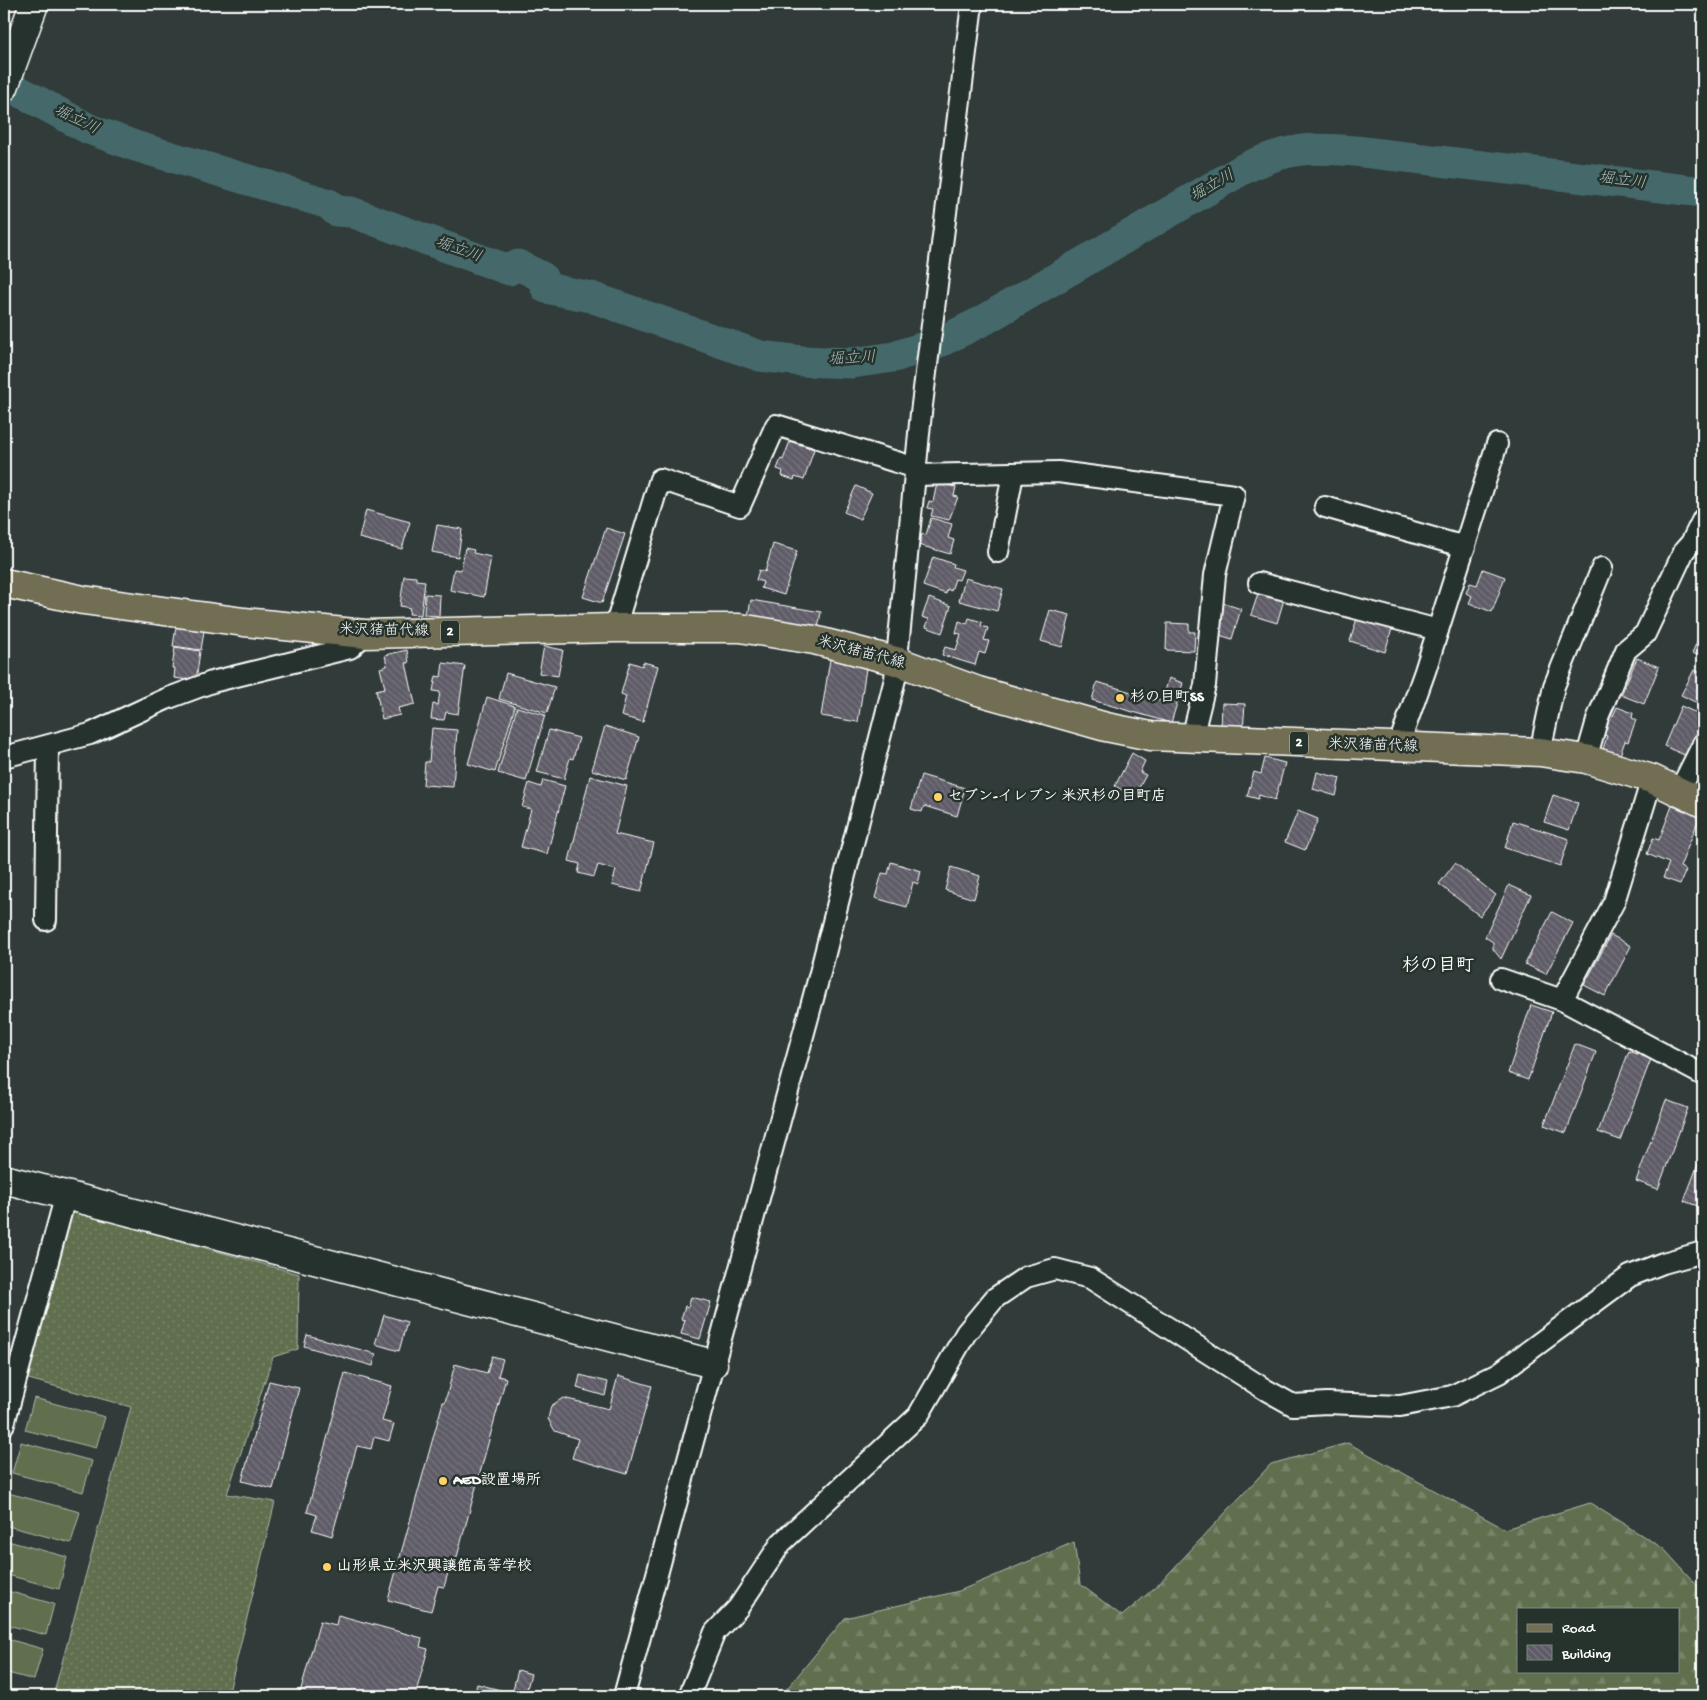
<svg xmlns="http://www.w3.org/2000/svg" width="1707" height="1700" font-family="'Gochi Hand','Klee One',sans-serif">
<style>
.grass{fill:url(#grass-dots);stroke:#b0b7a8}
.forest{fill:url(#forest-firs);stroke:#b0b7a8;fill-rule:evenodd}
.pitch{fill:#616f50;stroke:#b0b7a8}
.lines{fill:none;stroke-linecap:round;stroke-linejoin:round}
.river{stroke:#44696a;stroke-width:31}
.building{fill:url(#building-back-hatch);stroke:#fff}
.street-casing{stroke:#fff;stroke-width:24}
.secondary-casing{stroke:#fff;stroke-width:31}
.primary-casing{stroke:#fff;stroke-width:31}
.street{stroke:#26332d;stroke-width:20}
.secondary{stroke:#26332d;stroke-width:28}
.primary{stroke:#726e52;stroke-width:28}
.poi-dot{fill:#ffd166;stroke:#26332d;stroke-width:2}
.labels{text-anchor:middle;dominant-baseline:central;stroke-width:5;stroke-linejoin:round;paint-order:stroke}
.shield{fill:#26332d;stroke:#bec2c0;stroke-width:1}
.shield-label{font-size:14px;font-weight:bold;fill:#fff}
.street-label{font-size:15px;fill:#fff;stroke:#26332d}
.poi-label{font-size:15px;font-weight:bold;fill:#fff;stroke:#26332d;text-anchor:start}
.water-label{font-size:16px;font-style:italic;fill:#abbcbc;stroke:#26332d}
.quarter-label{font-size:18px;font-weight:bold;fill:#fff;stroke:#26332d}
</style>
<defs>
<pattern id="grass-dots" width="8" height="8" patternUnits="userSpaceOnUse" patternTransform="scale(1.25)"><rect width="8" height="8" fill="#616f50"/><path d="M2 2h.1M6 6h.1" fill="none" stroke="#79856a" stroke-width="1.8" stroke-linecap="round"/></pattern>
<pattern id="forest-firs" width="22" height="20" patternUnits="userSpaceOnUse" patternTransform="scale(1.25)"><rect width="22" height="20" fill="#616f50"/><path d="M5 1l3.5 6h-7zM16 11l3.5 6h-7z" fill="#79856a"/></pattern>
<pattern id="building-back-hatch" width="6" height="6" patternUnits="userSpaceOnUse" patternTransform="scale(1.25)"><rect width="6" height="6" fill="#5e5c67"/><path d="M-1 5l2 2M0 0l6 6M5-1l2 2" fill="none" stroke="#76747e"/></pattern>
</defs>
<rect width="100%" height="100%" fill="#313b39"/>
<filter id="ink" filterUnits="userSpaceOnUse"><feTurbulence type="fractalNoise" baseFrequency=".02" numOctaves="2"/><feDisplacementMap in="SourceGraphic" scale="10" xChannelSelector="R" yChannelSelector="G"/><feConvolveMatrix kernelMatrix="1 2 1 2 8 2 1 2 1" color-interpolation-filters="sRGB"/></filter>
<g filter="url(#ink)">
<polygon class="grass" points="69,1210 299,1274 298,1349 273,1357 227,1494 275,1502 228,1696 53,1696 131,1407 25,1378"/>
<path class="forest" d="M1348 1443 1505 1529 1590 1503 1664 1549 1703 1592V1696H781L845 1618 959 1591 1074 1542 1080 1584 1122 1616 1159 1584 1271 1464ZM1518 1609H1678V1671H1518Z"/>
<g class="pitch">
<polygon points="34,1398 105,1417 96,1448 25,1430"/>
<polygon points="21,1442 92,1461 83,1492 12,1473"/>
<polygon points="8,1493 80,1512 71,1543 4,1525 4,1511"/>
<polygon points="4,1540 67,1557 59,1589 4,1574"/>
<polygon points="4,1590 54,1604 46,1635 4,1624"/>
<polygon points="4,1638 43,1649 34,1680 4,1672"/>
</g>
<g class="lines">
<path class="river" d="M4 83 89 129 135 146 329 204 336 211 351 212 509 270 518 265 542 277 546 288 591 297 760 356 802 361 852 363 894 357 942 341 984 320 1245 168C1288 148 1308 147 1355 151L1703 192"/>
</g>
<g class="building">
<polygon points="790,441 814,449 804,480 795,477 794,480 782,476 783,471 777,469 781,459 783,460"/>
<polygon points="937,483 956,487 954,496 958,497 949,520 931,516 933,509 927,508 929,501 933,502"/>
<polygon points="856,486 872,493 860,519 844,512"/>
<polygon points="366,510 410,522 402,549 359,538"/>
<polygon points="931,518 952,524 948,538 954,540 950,554 919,545 922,534 926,535"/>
<polygon points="437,525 462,529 458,557 432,552"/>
<polygon points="606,528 625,534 602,603 583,597"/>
<polygon points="773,544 797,551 784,595 761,588 763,582 756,580 759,570 765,572"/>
<polygon points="465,548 474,550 473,553 491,557 484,597 450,590 454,569 461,570"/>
<polygon points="933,557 954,564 953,567 963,570 959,580 955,579 951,591 947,589 946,594 923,586"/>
<polygon points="1483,569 1505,577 1492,612 1469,603 1472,596 1466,593 1470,583 1477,585"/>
<polygon points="404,576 416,577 416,580 425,581 421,615 409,614 410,608 400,606"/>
<polygon points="965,578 1003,589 997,611 959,601"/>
<polygon points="1260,588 1285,596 1277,623 1251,615"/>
<polygon points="425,594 440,595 439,616 424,615"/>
<polygon points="929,598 951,606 942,633 926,627 929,619 922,617"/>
<polygon points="751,600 821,612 818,628 748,616"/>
<polygon points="1223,603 1241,609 1232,639 1213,633"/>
<polygon points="1050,610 1070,615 1062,647 1041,641"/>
<polygon points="1359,612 1394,622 1385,652 1350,641"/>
<polygon points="969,618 982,622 981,626 988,628 984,640 989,641 985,654 979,652 975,665 942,655 945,647 956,650 961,634 956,633 959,621 967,624"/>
<polygon points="1167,623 1189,624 1189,632 1195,632 1194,651 1166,650"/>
<polygon points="176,627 204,631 201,650 173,646"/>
<polygon points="1703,628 1703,657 1692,653"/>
<polygon points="544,646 563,650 558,676 539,673"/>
<polygon points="175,647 200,651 196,681 174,678 175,668 172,668"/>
<polygon points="407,650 409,663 406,663 415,704 398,708 400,715 382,719 376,690 385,688 380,668 387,666 385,655"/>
<polygon points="831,653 861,658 860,667 866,668 858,722 821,716"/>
<polygon points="1637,658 1659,667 1644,704 1621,695"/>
<polygon points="630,662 642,666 643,662 658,666 643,722 621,716 626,696 621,694"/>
<polygon points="443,663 465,666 458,714 446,712 444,720 431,719 433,704 438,705 440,692 433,691 436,676 441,677"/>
<polygon points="1694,670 1703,674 1703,706 1681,695"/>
<polygon points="506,673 555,687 547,713 499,699"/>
<polygon points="1169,678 1183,683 1171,723 1092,700 1097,682 1162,701"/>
<polygon points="487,697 515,706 495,772 468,764"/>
<polygon points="1222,703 1245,704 1243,730 1221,728"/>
<polygon points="1681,706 1703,716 1703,723 1689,757 1664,746"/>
<polygon points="517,707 545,715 526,781 498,773"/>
<polygon points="1617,707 1633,713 1632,718 1636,720 1628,742 1625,741 1620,755 1603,749 1607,736 1602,734 1610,714 1613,716"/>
<polygon points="605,726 639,737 626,780 592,770"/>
<polygon points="432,728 457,730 453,787 423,785 425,762 429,762"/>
<polygon points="549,730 579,738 573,759 570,758 564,779 537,772"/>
<polygon points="1132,753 1145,761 1140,772 1146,775 1134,797 1115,786"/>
<polygon points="1265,758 1285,763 1275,800 1259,795 1258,799 1247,796 1254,772 1261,774"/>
<polygon points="1317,772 1340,778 1336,796 1313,789"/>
<polygon points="921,775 965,788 957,816 924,806 922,812 911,809"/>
<polygon points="590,776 627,786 615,834 654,843 641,892 612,885 616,870 598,865 594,877 578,873 580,864 569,861"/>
<polygon points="543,780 565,786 547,854 521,847 531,809 522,807 529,783 541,787"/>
<polygon points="1553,795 1578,803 1569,830 1544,822"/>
<polygon points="1672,806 1700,816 1680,867 1686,870 1680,884 1663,878 1669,863 1647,854 1653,838 1659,840"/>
<polygon points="1298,811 1318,819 1305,850 1285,842"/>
<polygon points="1513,821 1569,839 1560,866 1505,848"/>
<polygon points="891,862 921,871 918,884 913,882 907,907 875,898 882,873 888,874"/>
<polygon points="1455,863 1496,895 1480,916 1439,884"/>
<polygon points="951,867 980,876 974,899 945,890"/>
<polygon points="1509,885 1531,895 1501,959 1493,949 1493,942 1485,937"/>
<polygon points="1552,912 1573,923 1546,974 1525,964"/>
<polygon points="1611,935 1631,946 1605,996 1584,985"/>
<polygon points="1531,1005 1552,1012 1528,1080 1508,1073"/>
<polygon points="1575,1044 1596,1052 1566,1133 1544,1125"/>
<polygon points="1629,1051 1651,1059 1620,1140 1598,1132"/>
<polygon points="1666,1100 1688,1108 1658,1189 1636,1181"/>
<polygon points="1703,1151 1703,1208 1684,1201"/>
<polygon points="691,1297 711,1302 700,1339 681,1334 685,1320 681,1319 685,1306 688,1307"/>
<polygon points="384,1315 407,1322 399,1351 375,1344"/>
<polygon points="307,1335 376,1354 373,1366 304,1346"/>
<polygon points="492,1356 503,1359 498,1376 506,1378 455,1564 451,1562 444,1587 438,1586 431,1611 388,1600 443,1402 445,1402 455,1364 487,1373"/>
<polygon points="345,1373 392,1386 382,1421 394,1424 389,1441 374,1437 371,1449 357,1446 332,1536 312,1530 317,1515 307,1512"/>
<polygon points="580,1375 608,1382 605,1396 577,1388"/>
<polygon points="618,1376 652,1386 627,1474 572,1458 578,1439 555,1431 548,1419 551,1406 563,1398 609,1409"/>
<polygon points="269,1381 299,1388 273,1489 242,1481"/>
<polygon points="338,1615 422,1638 420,1647 428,1649 415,1696 299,1696 320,1621 336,1625"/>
<polygon points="518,1670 531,1674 525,1696 474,1696 477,1684 512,1693"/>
</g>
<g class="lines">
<defs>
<g id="street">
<polyline points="915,475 1058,472 1234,495 1215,575 1205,685 1192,738"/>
<polyline points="1325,507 1465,547"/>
<polyline points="998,552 1013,474"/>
<polyline points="1259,583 1438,630"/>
<polyline points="615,628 660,479 740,506 776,425 916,468"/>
<polyline points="1398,747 1425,671 1497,444"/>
<polyline points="1540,752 1554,686 1602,568"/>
<polyline points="4,757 90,734 166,699 212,682 350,648 365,634"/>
<polyline points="1586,759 1598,717 1626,650 1645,634 1684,551 1691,543 1703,519"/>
<polyline points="1679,792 1703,744"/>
<polyline points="46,920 48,746"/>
<polyline points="1501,979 1562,1000 1703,1075"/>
<polyline points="1562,1000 1614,902 1652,779"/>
<polyline points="4,1424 66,1194"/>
<polyline points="624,1696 820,973 895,679 921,413 972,4"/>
<polyline points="689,1696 715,1632 738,1608 781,1543 918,1416 966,1333 995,1298 1026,1277 1055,1269 1090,1278 1266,1390 1293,1405 1327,1403 1400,1406 1452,1396 1499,1373 1630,1276 1663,1263 1703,1252"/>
</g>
<g id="secondary">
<polyline points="4,87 34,4"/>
<polyline points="4,1179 713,1364"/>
</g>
<polyline id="primary" points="4,583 83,600 244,622 365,634 615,628 740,628 814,640 896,661 978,691 1106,727 1151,736 1540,752 1586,759 1652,779 1703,803"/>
</defs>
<use href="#street" class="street-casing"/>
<use href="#secondary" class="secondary-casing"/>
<use href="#primary" class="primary-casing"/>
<use href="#street" class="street"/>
<use href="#secondary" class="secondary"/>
<use href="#primary" class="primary"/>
</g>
</g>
<g class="poi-dot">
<circle cx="1120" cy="698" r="5"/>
<circle cx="938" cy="797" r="5"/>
<circle cx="443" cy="1481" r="5"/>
<circle cx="327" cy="1567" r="5"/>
</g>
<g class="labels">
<g class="shield">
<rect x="441" y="620.5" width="18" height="23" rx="4"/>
<rect x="1290" y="731.5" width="18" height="23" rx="4"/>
</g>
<g class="shield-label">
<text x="450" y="632">2</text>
<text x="1299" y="743">2</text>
</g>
<g class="street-label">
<text transform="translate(384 631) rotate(1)">米沢猪苗代線</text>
<text transform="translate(861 653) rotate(15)">米沢猪苗代線</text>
<text transform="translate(1373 746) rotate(2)">米沢猪苗代線</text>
</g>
<g class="poi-label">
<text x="1130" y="698">杉の目町SS</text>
<text x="948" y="797">セブン-イレブン 米沢杉の目町店</text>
<text x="453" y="1481">AED設置場所</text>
<text x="337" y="1567">山形県立米沢興譲館高等学校</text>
</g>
<g class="water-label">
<text transform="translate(76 121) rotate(26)">堀立川</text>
<text transform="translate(1622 182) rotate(7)">堀立川</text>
<text transform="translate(1213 187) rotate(-30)">堀立川</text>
<text transform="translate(458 251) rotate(20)">堀立川</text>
<text transform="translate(852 360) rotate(-3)">堀立川</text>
</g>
<g class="quarter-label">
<text x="1438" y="966">杉の目町</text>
</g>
</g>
<rect width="1707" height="1700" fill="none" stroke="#26332d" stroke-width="20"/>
<rect x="10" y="10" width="1687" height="1680" fill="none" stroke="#fff" stroke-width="2" filter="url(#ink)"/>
<rect x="1517" y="1608" width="162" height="65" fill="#26332d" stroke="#7d8581"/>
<rect x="1527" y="1624" width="25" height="8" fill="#726e52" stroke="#7d8581"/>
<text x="1562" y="1632" font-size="15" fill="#ffffff">Road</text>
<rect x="1527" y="1645" width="25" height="15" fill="url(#building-back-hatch)" stroke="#7d8581"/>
<text x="1562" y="1658" font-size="15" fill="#ffffff">Building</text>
</svg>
